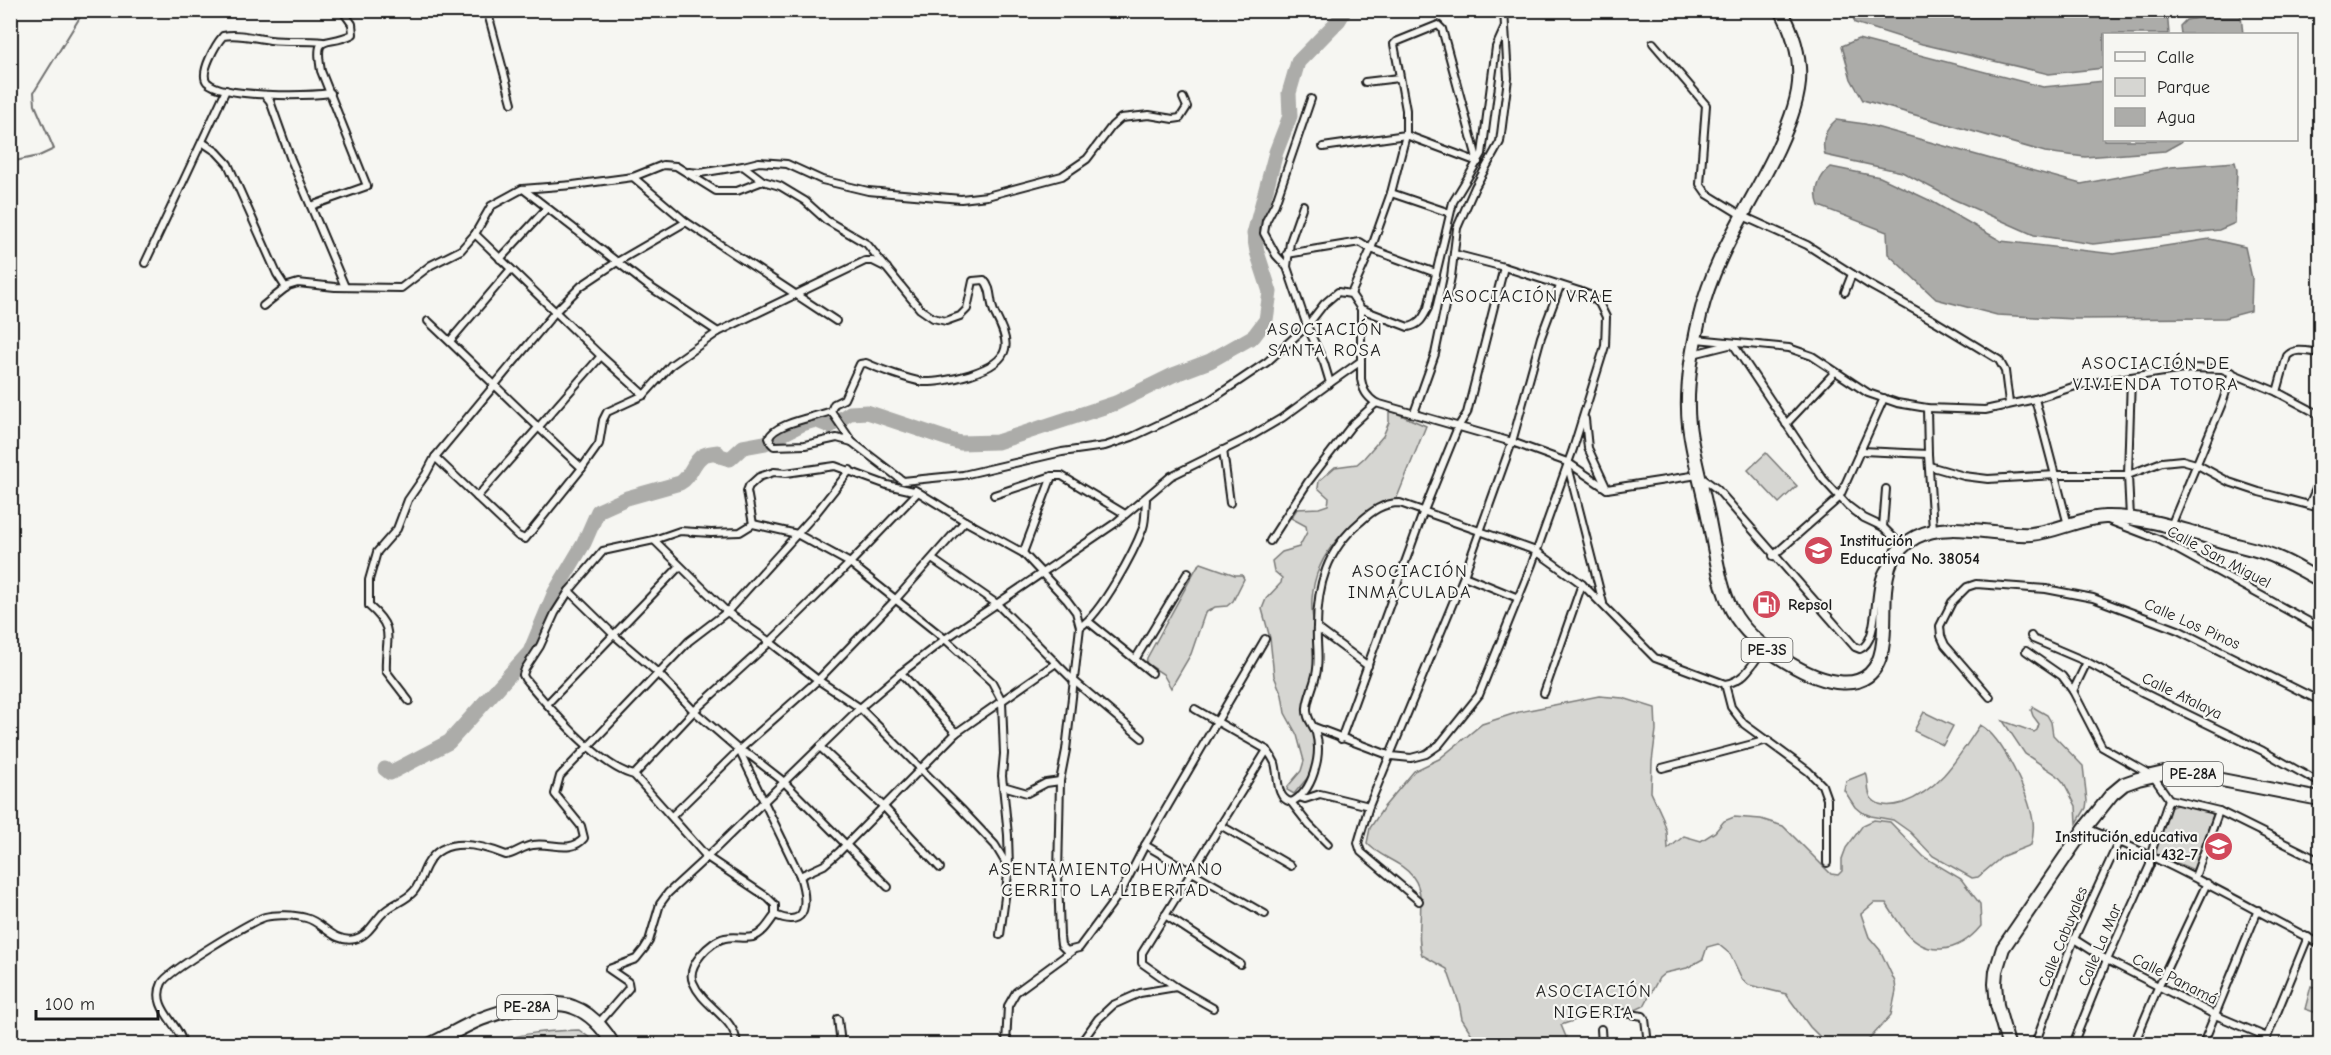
<svg xmlns="http://www.w3.org/2000/svg" width="2331" height="1055" font-family="'Comic Neue',sans-serif">
<style>
.green{fill:#d6d6d2;stroke:#797977;stroke-width:1.5}
.water{fill:#acaca9;stroke:#727271;stroke-width:1.5}
.lines{fill:none;stroke-linecap:round;stroke-linejoin:round}
.stream{stroke:#727271;stroke-width:2}
.river{stroke:#acaca9;stroke-width:15}
.street-casing{stroke:#1c1c1c;stroke-width:10}
.highway-casing{stroke:#1c1c1c;stroke-width:16}
.street{stroke:#f6f6f2;stroke-width:6}
.highway{stroke:#f6f6f2;stroke-width:12}
.labels{text-anchor:middle;dominant-baseline:central;stroke-width:4.5;stroke-linejoin:round;paint-order:stroke}
.shield{fill:#f6f6f2;stroke:#5d5d5c;stroke-width:1.5}
.shield-label{font-size:15px;font-weight:bold;fill:#1c1c1c}
.poi-label{font-size:16px;font-weight:bold;fill:#1c1c1c;stroke:#f6f6f2;text-anchor:start}
.street-label{font-size:16px;fill:#1c1c1c;stroke:#f6f6f2}
.neighbourhood-label{font-size:18px;letter-spacing:1.5px;fill:#1c1c1c;stroke:#f6f6f2}
</style>
<rect width="100%" height="100%" fill="#f6f6f2"/>
<filter id="ink" filterUnits="userSpaceOnUse"><feTurbulence type="fractalNoise" baseFrequency=".0167" numOctaves="2"/><feDisplacementMap in="SourceGraphic" scale="12" xChannelSelector="R" yChannelSelector="G"/><feConvolveMatrix kernelMatrix="1 2 1 2 8 2 1 2 1" color-interpolation-filters="sRGB"/></filter>
<g filter="url(#ink)">
<g class="green">
<path d="M1389 410 1426 426 1396 500C1353 516 1315 551 1312 599 1310 620 1319 639 1318 659 1317 677 1309 695 1308 713 1307 728 1324 743 1320 757 1317 770 1302 783 1294 794L1287 790 1288 786 1301 771 1304 761 1297 735 1285 713 1282 695 1274 676 1270 638 1262 609 1266 599 1281 583 1282 578 1274 571 1272 561 1282 552 1299 547 1307 532 1306 526 1291 518 1297 509 1319 508 1328 505 1329 498 1318 488 1319 481 1335 467 1357 464 1364 458 1383 436 1389 422Z"/>
<polygon points="1766,453 1797,486 1779,503 1748,470"/>
<polygon points="1201,563 1235,575 1242,575 1244,579 1233,601 1227,606 1215,607 1205,613 1191,654 1171,688 1163,674 1146,663 1147,658 1197,567"/>
<path d="M1599 696 1623 698 1655 708 1656 730 1652 762 1651 792 1662 816 1667 832 1668 849 1684 836 1701 841 1715 832 1724 821 1734 817 1761 819 1783 826 1831 874 1838 875 1842 871V859L1846 848 1863 825 1874 820 1890 822 1924 857 1961 879 1980 904 1981 926C1958 954 1924 959 1902 927 1896 919 1891 911 1886 903H1874L1861 914 1869 937 1880 950 1895 982 1896 991 1891 1015 1865 1044H1824L1821 1038 1810 1027 1786 994 1749 985 1742 979 1730 954 1718 944 1707 947 1703 959 1687 968 1665 973 1659 978 1644 1006 1631 1012 1587 1016 1561 1025 1569 1044H1478L1462 1019 1459 1003 1447 969 1422 955C1414 931 1429 898 1413 877 1401 861 1380 858 1367 843L1370 828 1384 807 1414 771 1439 759 1482 724 1519 712Z"/>
<polygon points="2033,707 2047,715 2051,722 2053,735 2083,766 2087,801 2086,808 2077,823 2076,806 2064,783 2057,775 2025,754 2003,721 2034,732 2037,730 2039,724 2033,716 2031,710"/>
<polygon points="1924,712 1953,726 1943,745 1914,731"/>
<path d="M1980 725C2003 737 2029 796 2033 821 2034 829 2033 837 2031 845L2003 856 1978 877 1972 878 1933 856 1910 832 1893 820 1871 816 1861 812 1855 807 1844 790 1846 781 1866 773C1870 782 1866 792 1872 799 1880 808 1893 806 1903 803 1941 789 1959 756 1980 725Z"/>
<polygon points="2181,803 2211,812 2213,816 2194,870 2155,854 2154,851 2169,808"/>
<polygon points="2311,986 2320,990 2320,1014 2305,1009"/>
<path d="M579 1030 598 1044H493C521 1032 548 1031 579 1030Z"/>
</g>
<g class="water">
<polygon points="1851,11 2167,11 2169,34 2104,34 2104,68 2049,74 1922,44 1855,23"/>
<polygon points="2236,11 2241,16 2243,34 2181,34 2180,26 2186,20"/>
<polygon points="1858,39 2043,87 2104,81 2104,140 2181,140 2181,142 2165,151 2085,157 2045,152 1863,100 1851,79 1842,46"/>
<path d="M1836 120 1865 124 2081 184 2171 167 2235 162 2237 170 2235 223 2219 230 2093 244 2034 235 1953 199 1902 172 1825 155C1821 140 1825 129 1836 120Z"/>
<path d="M1831 167 1880 177 1931 201 2001 241 2114 254 2210 239 2245 247 2252 278 2251 311 2225 318 2075 319 1997 315 1936 299 1888 254 1887 232 1819 206C1813 192 1819 176 1831 167Z"/>
</g>
<g class="lines">
<g class="stream">
<polyline points="10,162 39,156 54,149 35,105 34,92 82,14 81,10"/>
<polyline points="10,294 10,299"/>
</g>
<path class="river" d="M385 769 390 773 449 742 530 652 555 592 584 543 598 511 627 498 680 483C691 477 692 463 702 456 706 453 713 453 717 452L720 456 730 459 743 447 765 443 802 424 815 420 830 426 850 413 867 412 960 443 997 442 1116 403 1173 375 1210 361 1254 336 1266 320 1270 292 1257 252 1254 234 1276 152 1290 116 1289 93 1298 62 1339 20 1345 10"/>
<defs>
<g id="street">
<polyline points="487,10 512,103"/>
<path d="M323 42C305 40 288 42 270 40 254 38 239 33 223 36 216 44 199 73 207 82 223 98 307 96 331 93"/>
<polyline points="1653,43 1706,105 1700,184 1707,194 1743,216 1807,245 1868,284 1935,321 1999,360 2005,371 2009,403"/>
<polyline points="1365,82 1399,78"/>
<polyline points="265,95 270,101 290,157 345,287"/>
<polyline points="202,142 217,152 228,164 277,274 286,288"/>
<polyline points="1323,147 1406,135 1478,162"/>
<polyline points="743,166 759,162 787,164 822,180 868,191 961,199 987,196 1062,176 1087,159 1112,126 1121,118 1149,115 1173,119 1180,118 1187,107 1183,98"/>
<polyline points="689,172 700,173 743,166 763,181"/>
<polyline points="633,177 686,222 836,321"/>
<polyline points="523,189 647,285 718,332"/>
<polyline points="1391,193 1450,213"/>
<path d="M311 206 367 186 321 71C314 30 326 48 353 34L352 24 342 10"/>
<polyline points="475,234 601,356 644,395"/>
<polyline points="1287,254 1360,242 1371,249 1436,273"/>
<polyline points="500,259 547,208"/>
<polyline points="145,263 226,90"/>
<polyline points="1287,267 1276,255 1264,233 1266,221 1275,204 1311,99"/>
<polyline points="1845,292 1852,274"/>
<polyline points="1351,294 1371,249 1391,193 1406,135 1406,110 1394,44 1396,42 1438,25 1442,29 1478,162"/>
<path d="M263 306 288 286 298 283 335 287 401 288 431 265 461 250 475 234 491 206 522 189 573 185 633 177 663 165 676 166 716 191H737L763 181 780 186 805 201 826 220 867 244 910 297 920 309 933 318 946 321 960 316 967 309 973 281 984 280C993 289 989 303 995 314 1000 324 1008 339 1005 349 1000 372 943 383 923 382 910 380 879 369 866 363L860 364 844 399 834 404 831 411C817 417 774 423 769 438L771 443 774 446 805 445 837 438 852 442 903 481 963 475 1062 452 1105 446 1132 437 1209 401 1267 362 1307 326 1324 304 1338 292 1351 294 1361 309V379C1363 390 1366 396 1376 403L1512 442 1567 462 1607 489"/>
<path d="M1361 309 1408 327C1420 325 1423 318 1428 308L1453 202 1482 154 1496 47 1505 27"/>
<path d="M428 321C480 370 530 421 582 468"/>
<polyline points="1696,339 1789,348 1812,356 1868,393 1897,403 1927,408 1985,410 2035,399 2079,385 2190,368 2222,369 2277,392 2320,415"/>
<polyline points="450,341 511,269"/>
<polyline points="1693,354 1733,344 1823,479 1848,506 1864,518 1883,527 1902,546"/>
<polyline points="1330,383 1361,361"/>
<path d="M2277 392 2287 356C2295 347 2310 352 2320 353"/>
<polyline points="2035,399 2068,525"/>
<polyline points="1927,408 1928,454 1933,529"/>
<polyline points="831,411 852,442"/>
<polyline points="1414,413 1435,354 1451,277 1457,228 1475,187 1500,142 1508,78 1504,10"/>
<path d="M1585 419 1588 448 1607 489 1698 475 1717 489 1855 647 1860 649C1881 640 1871 586 1885 568"/>
<polyline points="1786,424 1835,372"/>
<polyline points="1223,450 1230,503"/>
<polyline points="1862,451 1928,454"/>
<polyline points="435,457 518,536 525,539 582,468 599,444 603,420 607,412 644,395 671,365 718,332 865,261 873,261 887,268"/>
<polyline points="1567,462 1603,603"/>
<polyline points="1929,466 1964,476 1988,479 2056,475 2128,475 2162,462 2182,460 2196,464 2229,482 2259,492 2320,508"/>
<polyline points="915,490 965,521"/>
<polyline points="994,495 1052,476 1062,476 1125,514"/>
<polyline points="477,497 601,356"/>
<path d="M1146 500C1145 509 1146 519 1143 528 1134 552 1101 614 1080 627L1066 750 1060 781 1058 875 1060 937 1061 945 1067 951 1079 948 1122 890 1145 845 1265 639"/>
<polyline points="2309,505 2320,480"/>
<polyline points="2130,518 2128,475 2131,377"/>
<polyline points="2108,520 2160,540 2320,628"/>
<polyline points="2171,526 2223,401 2232,372"/>
<polyline points="1883,527 1886,489"/>
<polyline points="654,540 727,612 770,642 818,680 860,708 961,809 995,845 1007,865"/>
<polyline points="1270,541 1308,482 1352,425 1376,403"/>
<polyline points="1023,553 1052,476"/>
<polyline points="1773,556 1839,498 1884,398"/>
<polyline points="932,559 997,604 1056,663"/>
<polyline points="1464,576 1518,598"/>
<polyline points="569,591 614,635 658,673 694,711 739,750 751,756 783,781 888,887"/>
<polyline points="1089,622 1152,673"/>
<polyline points="1317,628 1368,666"/>
<polyline points="2031,636 2033,639 2087,662 2144,693 2263,751 2320,783"/>
<polyline points="2026,651 2062,676 2073,691 2102,747 2153,776 2169,799"/>
<polyline points="1136,658 1188,572"/>
<polyline points="901,673 956,733"/>
<polyline points="1725,684 1731,707 1744,724 1808,771 1822,785 1827,799 1827,863"/>
<polyline points="2073,691 2087,662"/>
<polyline points="1544,693 1582,584"/>
<polyline points="1990,697 1945,645 1941,636 1940,626 1952,602 1967,587 1976,584 2046,589 2093,598 2178,630 2320,701"/>
<path d="M409 701 386 671C384 639 398 631 369 606V580L377 552 397 529 408 500 426 474 435 457 556 311 581 286 617 262 686 222"/>
<polyline points="547,704 679,567"/>
<path d="M1195 709 1267 750C1270 754 1273 759 1275 763 1279 776 1275 798 1291 802"/>
<polyline points="1314,727 1391,756 1411,758 1426,754 1439,745 1479,695 1532,564 1573,449 1605,346 1606,317 1599,303 1589,295 1579,291 1504,267 1454,254"/>
<polyline points="1341,739 1423,513 1458,427 1467,413 1504,267"/>
<polyline points="820,747 884,807 940,868"/>
<path d="M739 750 800 876C807 899 810 930 775 915V905L767 897 707 857 634 775C599 767 549 707 525 679L523 675 525 669 540 646 555 613 569 591 603 551 654 540 680 531 711 533 740 532 753 524 797 534 850 563 945 639 992 682 1002 701 1004 754 1002 776 1008 835 1009 867 1000 935"/>
<polyline points="1662,768 1768,740"/>
<polyline points="634,775 694,711 770,642 850,563 918,492 887,485 835,466 786,473 774,472 759,477 749,486 747,491 753,524"/>
<polyline points="1003,786 1027,793 1046,783 1060,781"/>
<polyline points="1299,797 1305,799 1320,794 1369,806"/>
<polyline points="672,816 739,750 818,680 896,599 965,521 1023,553 1067,600 1076,612 1080,627"/>
<polyline points="1220,825 1291,866"/>
<path d="M2086 828C2168 860 2242 904 2320 944"/>
<path d="M1328 844 1309 825 1291 802C1313 793 1322 755 1316 733 1313 724 1306 719 1307 708 1308 695 1316 682 1317 669 1319 655 1316 641 1317 627 1317 585 1327 550 1360 522 1372 511 1383 503 1400 503L1536 551 1582 584 1655 658 1725 684C1745 681 1753 663 1764 648"/>
<polyline points="1145,845 1265,914"/>
<polyline points="800,876 824,865 839,852 956,733 1056,663 1073,680 1142,738"/>
<polyline points="2195,877 2219,811"/>
<polyline points="1419,901 1361,852 1358,843 1369,806 1464,576 1512,442 1541,337 1560,286"/>
<polyline points="1165,915 1240,964"/>
<polyline points="2074,939 2107,960 2215,1015 2267,1037 2308,937"/>
<polyline points="1176,987 1142,963 1142,953 1267,750"/>
<polyline points="1610,1011 1643,1016 1645,1019 1648,1044"/>
<polyline points="838,1019 841,1044"/>
<polyline points="598,1024 629,988 628,982 609,969 636,959 644,949 649,941 660,904 668,893 707,857 860,708 901,673 945,639 1114,524 1171,476 1248,438 1282,418 1330,383 1324,363 1307,326 1287,267 1290,242 1303,205"/>
<polyline points="1601,1029 1602,1044"/>
<path d="M183 1044C180 1024 150 1008 162 983 167 972 251 921 265 917 276 914 295 915 306 918 323 922 334 944 355 939 367 936 373 924 381 915 390 904 405 902 414 891 421 883 422 872 428 863 444 835 481 845 506 855 515 854 523 846 533 845 551 842 571 854 584 838L581 826 555 794 560 776 689 641 727 612 816 513 850 470"/>
<path d="M737 1044C735 1017 703 1007 693 982 686 966 710 941 725 938 734 936 744 939 753 937 763 934 769 923 775 915"/>
<polyline points="1006,1044 1008,1006 1016,992 1072,951"/>
<polyline points="1080,1044 1098,1019 1113,1005 1140,993 1176,987 1213,1008"/>
<polyline points="2035,1044 2074,939 2119,841"/>
<polyline points="2073,1044 2107,960 2150,865 2150,856 2169,799 2219,811 2320,861"/>
<polyline points="2134,1044 2159,985 2207,883"/>
<polyline points="2203,1044 2258,910"/>
</g>
<g id="highway">
<path d="M1781 10C1793 32 1801 57 1799 83 1797 105 1787 128 1778 148 1752 204 1714 255 1700 316 1692 350 1685 390 1689 425 1693 459 1704 492 1710 526 1723 594 1724 625 1787 662 1818 681 1872 702 1882 649 1887 622 1881 594 1889 567 1893 554 1905 543 1916 537 1946 520 1996 536 2031 534 2056 532 2079 518 2105 517 2146 516 2186 531 2225 542 2243 547 2262 550 2278 558 2293 564 2306 573 2320 580"/>
<path d="M431 1044C448 1036 464 1026 481 1019 504 1010 550 998 573 1007 590 1013 604 1029 613 1044"/>
<polyline points="2008,1044 1997,1005 1995,984 1996,971 2003,948 2085,828 2112,794 2124,784 2138,779 2164,773 2180,772 2320,799"/>
</g>
</defs>
<use href="#street" class="street-casing"/>
<use href="#highway" class="highway-casing"/>
<use href="#street" class="street"/>
<use href="#highway" class="highway"/>
</g>
</g>
<defs>
<symbol id="school-disc" viewBox="-11 -11 22 22"><circle r="9.5" fill="#d1495b" stroke="#f6f6f2"/><path d="M0-5L7-2L0 1L-7-2ZM-4 1L0 2.5L4 1V4Q0 6-4 4Z" fill="#fff"/></symbol>
<symbol id="fuel-disc" viewBox="-11 -11 22 22"><circle r="9.5" fill="#d1495b" stroke="#f6f6f2"/><path d="M-5.5-6h7V0h2V4h1.3V-2.5L3-4.5l.8-.8L6-3V5H2.5V1h-1V6h-7ZM-4.2-4.7v3.2H.2V-4.7Z" fill="#fff"/></symbol>
</defs>
<g fill-rule="evenodd">
<use href="#school-disc" x="1802" y="534" width="33" height="33"/>
<use href="#fuel-disc" x="1750" y="588" width="33" height="33"/>
<use href="#school-disc" x="2202" y="830" width="33" height="33"/>
</g>
<g class="labels">
<g class="shield">
<rect x="1741.5" y="638" width="51" height="24" rx="4.5"/>
<rect x="2163" y="762" width="60" height="24" rx="4.5"/>
<rect x="497" y="995" width="60" height="24" rx="4.5"/>
</g>
<g class="shield-label">
<text x="1767" y="650">PE-3S</text>
<text x="2193" y="774">PE-28A</text>
<text x="527" y="1007">PE-28A</text>
</g>
<g class="poi-label">
<text x="1840" y="541">Institución<tspan x="1840" dy="18">Educativa No. 38054</tspan></text>
<text x="1788" y="605">Repsol</text>
<text x="2198" y="837" text-anchor="end">Institución educativa<tspan x="2198" dy="18">inicial 432-7</tspan></text>
</g>
<g class="street-label">
<text transform="translate(2219 557) rotate(28)">Calle San Miguel</text>
<text transform="translate(2192 624) rotate(24)">Calle Los Pinos</text>
<text transform="translate(2182 696) rotate(26)">Calle Atalaya</text>
<text transform="translate(2063 937) rotate(-68)">Calle Cabuyales</text>
<text transform="translate(2100 945) rotate(-67)">Calle La Mar</text>
<text transform="translate(2175 979) rotate(27)">Calle Panamá</text>
</g>
<g class="neighbourhood-label">
<text x="1528" y="296">ASOCIACIÓN VRAE</text>
<text x="1325" y="329">ASOCIACIÓN<tspan x="1325" dy="21">SANTA ROSA</tspan></text>
<text x="2156" y="363">ASOCIACIÓN DE<tspan x="2156" dy="21">VIVIENDA TOTORA</tspan></text>
<text x="1410" y="571">ASOCIACIÓN<tspan x="1410" dy="21">INMACULADA</tspan></text>
<text x="1106" y="869">ASENTAMIENTO HUMANO<tspan x="1106" dy="21">CERRITO LA LIBERTAD</tspan></text>
<text x="1594" y="991">ASOCIACIÓN<tspan x="1594" dy="21">NIGERIA</tspan></text>
</g>
</g>
<rect width="2331" height="1055" fill="none" stroke="#f6f6f2" stroke-width="36"/>
<rect x="18" y="18" width="2295" height="1019" fill="none" stroke="#1c1c1c" stroke-width="2" filter="url(#ink)"/>
<rect x="2103" y="33" width="195" height="108" fill="#f6f6f2" stroke="#9f9f9c" stroke-width="1.5"/>
<rect x="2115" y="52" width="30" height="9" fill="#f6f6f2" stroke="#9f9f9c" stroke-width="1.5"/>
<text x="2157" y="63" font-size="18" fill="#1c1c1c">Calle</text>
<rect x="2115" y="78" width="30" height="18" fill="#d6d6d2" stroke="#9f9f9c" stroke-width="1.5"/>
<text x="2157" y="93" font-size="18" fill="#1c1c1c">Parque</text>
<rect x="2115" y="108" width="30" height="18" fill="#acaca9" stroke="#9f9f9c" stroke-width="1.5"/>
<text x="2157" y="123" font-size="18" fill="#1c1c1c">Agua</text>
<path d="M36 1010v9h122v-9" fill="none" stroke="#1c1c1c" stroke-width="3"/>
<text x="45" y="1010" font-size="18" fill="#1c1c1c" stroke="#f6f6f2" stroke-width="4.5" paint-order="stroke">100 m</text>
</svg>
